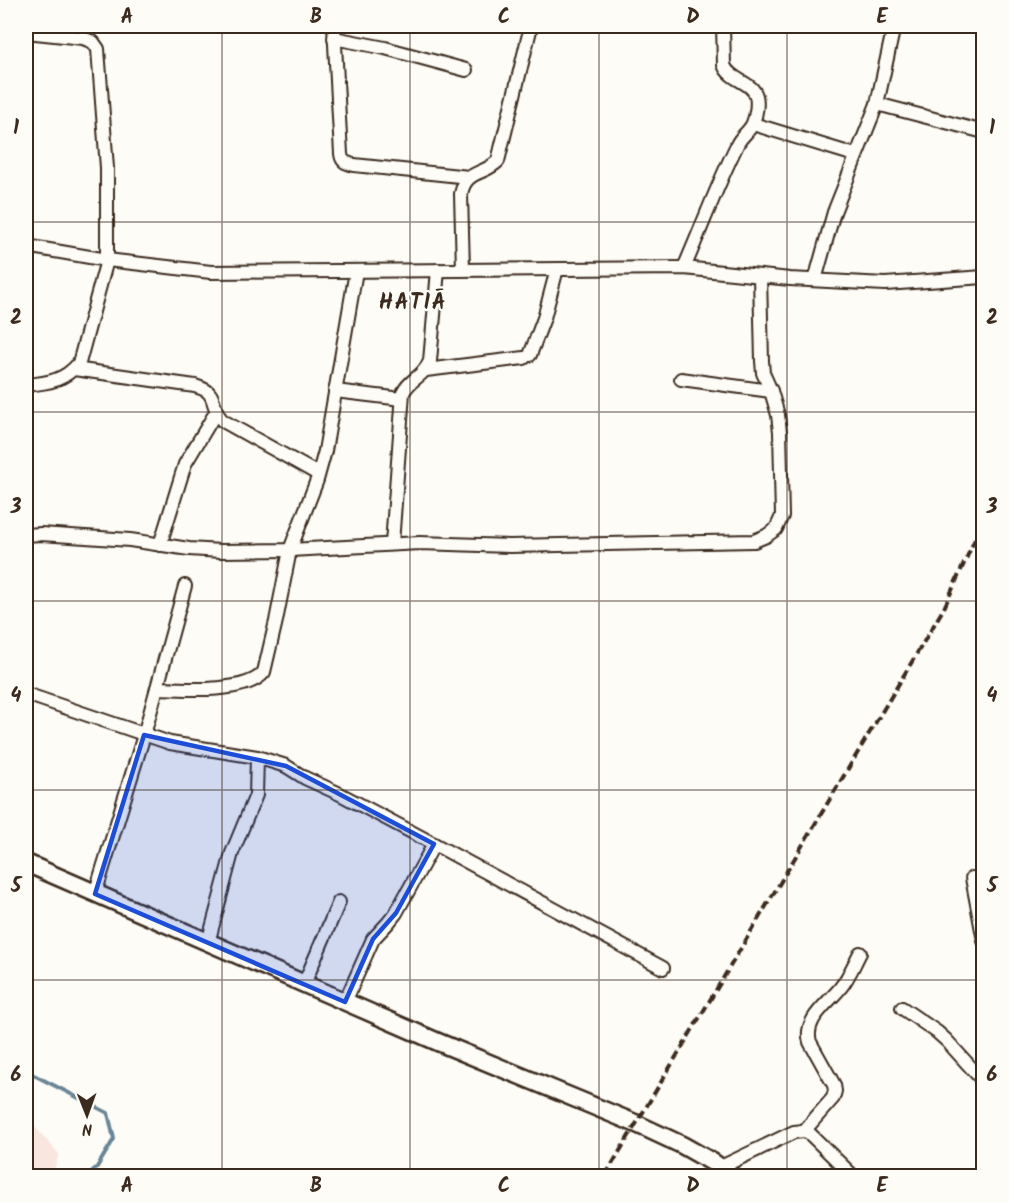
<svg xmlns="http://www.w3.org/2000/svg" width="1009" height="1202" font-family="Kalam,sans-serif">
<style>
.built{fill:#f8e6df}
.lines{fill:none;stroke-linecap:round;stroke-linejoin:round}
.stream{stroke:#698596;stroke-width:4}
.minor-casing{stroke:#3b2a1e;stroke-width:16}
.tertiary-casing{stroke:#3b2a1e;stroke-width:21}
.minor{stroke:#fdfcf7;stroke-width:12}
.tertiary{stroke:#fdfcf7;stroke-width:16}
.rail{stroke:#3b2a1e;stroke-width:4;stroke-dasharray:9 4.5;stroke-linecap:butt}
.marked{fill:#1d4ed8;fill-opacity:0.2;stroke:#1d4ed8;stroke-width:4.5;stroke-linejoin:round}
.grid{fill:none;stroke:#3b2a1e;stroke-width:1.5;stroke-opacity:0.55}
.labels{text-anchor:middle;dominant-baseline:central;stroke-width:4.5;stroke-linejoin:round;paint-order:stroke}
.district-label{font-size:22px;font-weight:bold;letter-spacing:1.5px;fill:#3b2a1e;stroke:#fdfcf7}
.neatline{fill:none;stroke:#3b2a1e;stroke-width:2}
.grid-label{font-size:20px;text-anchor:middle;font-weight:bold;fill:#3b2a1e}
</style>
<rect width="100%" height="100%" fill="#fdfcf7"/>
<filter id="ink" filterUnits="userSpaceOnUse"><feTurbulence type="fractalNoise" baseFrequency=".0167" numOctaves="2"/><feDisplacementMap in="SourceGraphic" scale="12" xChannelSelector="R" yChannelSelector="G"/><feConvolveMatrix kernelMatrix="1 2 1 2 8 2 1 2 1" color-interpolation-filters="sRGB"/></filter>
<g filter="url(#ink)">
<polygon class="built" points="26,1117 59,1154 52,1176 26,1176"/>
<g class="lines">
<polyline class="stream" points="26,1071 108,1113 114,1139 97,1167 87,1176"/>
<defs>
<g id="minor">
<path d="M334 26 341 154C342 162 346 163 354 165L469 177"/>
<path d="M26 32 83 38 93 42 98 49 107 168V260L79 363C64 381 48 383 26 385"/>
<polyline points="334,38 385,48 466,70"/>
<polyline points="877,104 984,132"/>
<polyline points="753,124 855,155"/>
<polyline points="26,246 107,260 211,272 684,268 790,279 885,284 984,277"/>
<path d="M684 268C702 227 717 185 737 145 740 137 750 131 753 123 756 116 758 103 756 96 752 81 730 81 724 65L723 26"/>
<path d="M463 269 461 194C466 169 483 176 498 161L531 26"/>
<polyline points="815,280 834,212 877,104 894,26"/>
<polyline points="530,355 544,318 557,269"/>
<path d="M74 369 195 386C200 388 206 389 209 393 216 401 213 412 223 421L318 474"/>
<polyline points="426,370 524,358"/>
<polyline points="681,379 771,391"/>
<polyline points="335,391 402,399"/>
<polyline points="26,535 41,534 130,540 189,549 221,551 290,550 420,543 510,546 754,541 766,536 776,529 782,516 780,432 778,415 771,391 763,373 762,361 760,276"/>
<path d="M392 544 403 393C410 378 423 378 430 361L438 270"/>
<polyline points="160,545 185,464 216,412"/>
<path d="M157 688C182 689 247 694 264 672L276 621 290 550 317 480 325 451 356 271"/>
<polyline points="26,694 170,743 257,757 286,766 305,778 340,794 434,844 663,968"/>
<polyline points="972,878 984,941"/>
<polyline points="95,894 144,735 185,586"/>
<polyline points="208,943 232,853 256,795 257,757"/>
<polyline points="304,984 339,902"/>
<polyline points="345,1002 373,939 388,923 396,913 434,844"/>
<polyline points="902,1008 937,1032 947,1041 984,1082"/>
<path d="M804 1131 833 1098 835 1091 834 1085 810 1042C803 1019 829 1003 841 987 849 977 854 964 860 953"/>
<polyline points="721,1167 794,1132 804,1131 809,1133 853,1176"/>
<polyline points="982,1176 984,1156"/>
</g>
<polyline id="tertiary" points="26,863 438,1042 637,1124 682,1145 714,1163 732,1176"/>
</defs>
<use href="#minor" class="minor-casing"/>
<use href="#tertiary" class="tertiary-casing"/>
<use href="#minor" class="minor"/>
<use href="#tertiary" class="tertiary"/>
<polyline class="rail" points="605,1176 944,608 984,519"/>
</g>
</g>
<path class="marked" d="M144 735 286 766 434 844 396 913 373 939 345 1002 95 894Z"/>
<path class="grid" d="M222 26V1176M410 26V1176M599 26V1176M787 26V1176M26 222H984M26 412H984M26 601H984M26 790H984M26 980H984"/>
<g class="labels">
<g class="district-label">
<text x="413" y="303">HATIĀ</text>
</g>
</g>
<rect width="1009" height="1202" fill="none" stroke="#fdfcf7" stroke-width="66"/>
<g transform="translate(87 1115) rotate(179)" stroke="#fdfcf7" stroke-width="4.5" paint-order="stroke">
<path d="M0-4.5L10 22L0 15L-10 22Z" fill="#3b2a1e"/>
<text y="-9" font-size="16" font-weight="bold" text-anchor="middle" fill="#3b2a1e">N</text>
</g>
<rect x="33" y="33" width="943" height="1136" class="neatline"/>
<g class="grid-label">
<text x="127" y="23">A</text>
<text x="316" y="23">B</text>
<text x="504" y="23">C</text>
<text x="693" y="23">D</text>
<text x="882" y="23">E</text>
<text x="16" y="134">1</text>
<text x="992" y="134">1</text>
<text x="16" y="324">2</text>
<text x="992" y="324">2</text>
<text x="16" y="513">3</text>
<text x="992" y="513">3</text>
<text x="16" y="702">4</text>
<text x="992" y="702">4</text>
<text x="16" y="892">5</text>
<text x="992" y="892">5</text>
<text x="16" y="1081">6</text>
<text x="992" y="1081">6</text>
<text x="127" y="1192">A</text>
<text x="316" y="1192">B</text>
<text x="504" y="1192">C</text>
<text x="693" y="1192">D</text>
<text x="882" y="1192">E</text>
</g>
</svg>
